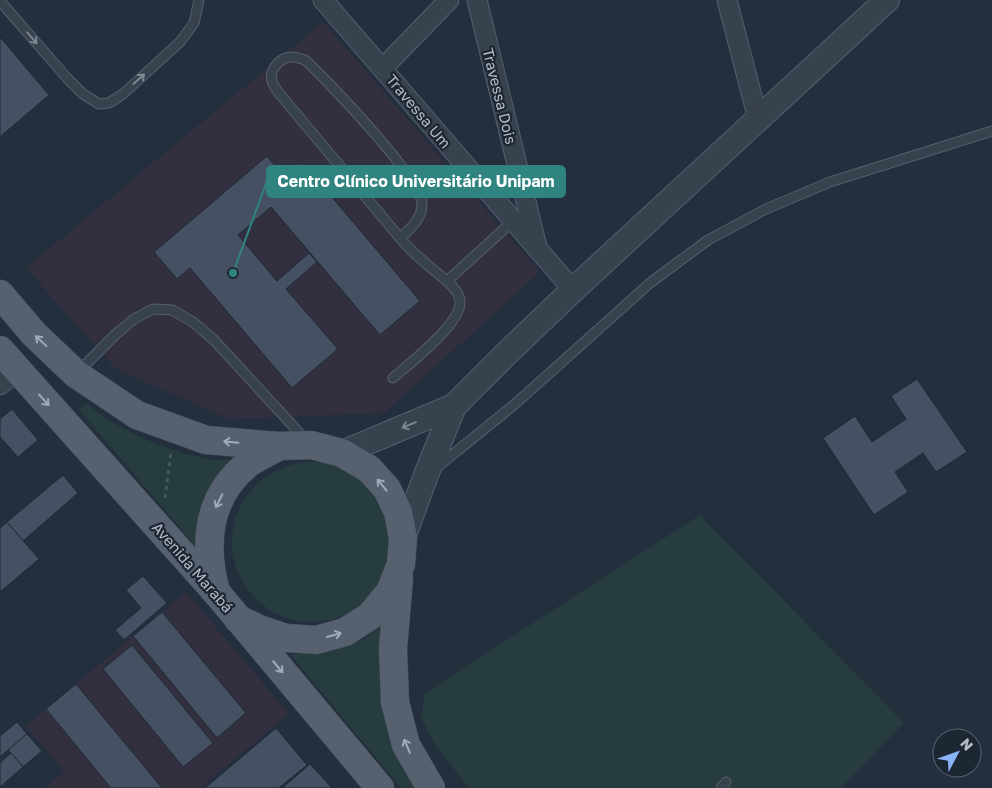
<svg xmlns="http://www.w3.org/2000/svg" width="992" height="788" font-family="'Golos Text',sans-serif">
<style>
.medical{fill:#32303f}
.green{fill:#263c3f}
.building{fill:#455162;stroke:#1f2835}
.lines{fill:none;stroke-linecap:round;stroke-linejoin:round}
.service-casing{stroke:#565f6c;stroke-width:11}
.minor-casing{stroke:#565f6c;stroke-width:21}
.tertiary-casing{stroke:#565f6c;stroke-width:26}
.primary-casing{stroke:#414a57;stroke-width:29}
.path{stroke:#44595c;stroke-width:3;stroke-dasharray:4 4;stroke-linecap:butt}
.service{stroke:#38414e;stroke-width:9}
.minor{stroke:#38414e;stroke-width:19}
.tertiary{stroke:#38414e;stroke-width:24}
.primary{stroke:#56606e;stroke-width:28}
.oneway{stroke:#7c8592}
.oneway2{stroke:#a1aab7}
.labels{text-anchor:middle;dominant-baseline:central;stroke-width:4.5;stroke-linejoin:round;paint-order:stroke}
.street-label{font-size:15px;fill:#b4bcc9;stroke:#1d2633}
.leader{fill:none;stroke:#308480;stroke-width:2}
.callout-dot{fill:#308480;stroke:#1d2633;stroke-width:2}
.callout{fill:#308480;stroke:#308480;stroke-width:2}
.callout-label{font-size:16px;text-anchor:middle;font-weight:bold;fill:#fff}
</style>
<rect width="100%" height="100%" fill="#242f3e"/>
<g class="medical">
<polygon points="323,22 540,272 384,413 229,419 116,369 26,268"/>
<polygon points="186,592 289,714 200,788 45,788 65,772 26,726"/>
</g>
<g class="green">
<polygon points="86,403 109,421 144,439 183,453 214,460 239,460 200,551 79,410"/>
<circle cx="312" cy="542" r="80"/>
<polygon points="700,515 904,723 841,788 469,788 435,745 421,717 425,693"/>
<path d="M387 619C377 670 377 710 399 758 404 769 411 778 417 788H401L291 655 331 648 365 639Z"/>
</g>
<g class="building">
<polygon points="0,37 49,95 0,137"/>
<polygon points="267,156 285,178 303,163 420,301 380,335 271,207 238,235 277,281 309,253 317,262 286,289 338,349 292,388 190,268 177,279 154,252"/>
<polygon points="917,379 967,452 936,472 923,453 895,472 908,492 874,515 823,438 855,416 872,442 906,419 891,396"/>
<polygon points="12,409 38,440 18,457 0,437 0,419"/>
<polygon points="63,475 78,493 23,541 7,522"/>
<polygon points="7,522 39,559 0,592 0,528"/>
<polygon points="143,576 167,603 124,640 115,630 141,608 126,590"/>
<polygon points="162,612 246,713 217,738 133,636"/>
<polygon points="132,645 213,743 183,767 103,669"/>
<polygon points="76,684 162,788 111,788 46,709"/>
<polygon points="17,722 27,734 0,757 0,736"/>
<polygon points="276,728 307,765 279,788 205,788"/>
<polygon points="27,734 42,751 23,767 8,750"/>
<polygon points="11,753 23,767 0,787 0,763"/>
<polygon points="310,764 332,788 282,788"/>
</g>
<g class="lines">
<defs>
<g id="service">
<polyline points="0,1 67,78 83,94 99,104 109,103 123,94 180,42 194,23 199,0"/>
<path d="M400 238C410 229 422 219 422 204 422 179 327 80 305 60 301 59 297 57 293 57 281 56 269 69 272 81 273 85 276 89 278 92L400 238C414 255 430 267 447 281"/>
<polyline points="78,372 116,334 134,319 153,309 172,310 193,322 214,340 305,439"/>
<path d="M393 378C410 363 458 326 460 304 461 294 453 287 447 281L513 221"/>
<polyline points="436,468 515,404 650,283 708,240 766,209 830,182 992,131"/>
<polyline points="721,788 726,782"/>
</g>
<g id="minor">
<polyline points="323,0 573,290"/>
<polyline points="477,0 537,247"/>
<polyline points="727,0 758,119"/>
<polyline points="383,68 449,0"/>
<polyline points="0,385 17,371"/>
</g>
<g id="tertiary">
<polyline points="342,453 454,406"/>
<polyline points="403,538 426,475 454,406 507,353 573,290 887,0"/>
</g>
<g id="primary">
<polyline points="0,294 34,334 76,374 137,415 206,440 279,446 311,445 342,453 369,469 387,489 398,512 403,538 401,564 390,592 370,616 345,632 316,640 286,638 259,629 238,619"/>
<polyline points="0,350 216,592 380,788"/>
<polyline points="399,578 393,649 395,702 406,745 431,788"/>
<path d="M216 592C203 543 207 496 249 463 258 456 270 452 279 446"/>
</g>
</defs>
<use href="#service" class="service-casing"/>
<use href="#minor" class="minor-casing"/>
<use href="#tertiary" class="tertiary-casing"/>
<use href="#primary" class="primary-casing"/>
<polyline class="path" points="165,498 171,452"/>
<use href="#service" class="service"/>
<use href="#minor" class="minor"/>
<use href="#tertiary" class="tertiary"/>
<use href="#primary" class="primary"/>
</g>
<defs><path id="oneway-shaft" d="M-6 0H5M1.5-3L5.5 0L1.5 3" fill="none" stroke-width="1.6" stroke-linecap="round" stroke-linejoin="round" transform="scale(1.25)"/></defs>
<g class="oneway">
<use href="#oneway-shaft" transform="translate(32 38) rotate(49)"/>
<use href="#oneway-shaft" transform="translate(139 79) rotate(-42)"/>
<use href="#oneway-shaft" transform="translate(409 425) rotate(158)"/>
</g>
<g class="oneway2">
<use href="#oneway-shaft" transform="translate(41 341) rotate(-137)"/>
<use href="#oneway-shaft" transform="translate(44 400) rotate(48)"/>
<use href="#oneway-shaft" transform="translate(231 442) rotate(-175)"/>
<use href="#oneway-shaft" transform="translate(382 485) rotate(-129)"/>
<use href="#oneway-shaft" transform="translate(219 501) rotate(116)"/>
<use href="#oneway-shaft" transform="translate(334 635) rotate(-15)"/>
<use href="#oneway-shaft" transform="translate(278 667) rotate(50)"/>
<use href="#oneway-shaft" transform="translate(407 746) rotate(-113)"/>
</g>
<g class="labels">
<g class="street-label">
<text transform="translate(500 96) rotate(76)">Travessa Dois</text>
<text transform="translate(419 111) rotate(50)">Travessa Um</text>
<text transform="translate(193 567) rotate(49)">Avenida Marabá</text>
</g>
</g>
<path class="leader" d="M233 273L267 181"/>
<circle class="callout-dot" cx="233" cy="273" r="5"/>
<rect class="callout" x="267" y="166" width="298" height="31" rx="5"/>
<g class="callout-label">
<text x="416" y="187">Centro Clínico Universitário Unipam</text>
</g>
<g transform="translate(957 753) rotate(49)"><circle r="24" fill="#1d2633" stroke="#59626f"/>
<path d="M0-4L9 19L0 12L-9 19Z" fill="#8ab4f8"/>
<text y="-8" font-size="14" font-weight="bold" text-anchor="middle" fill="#b4bcc9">N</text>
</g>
</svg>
